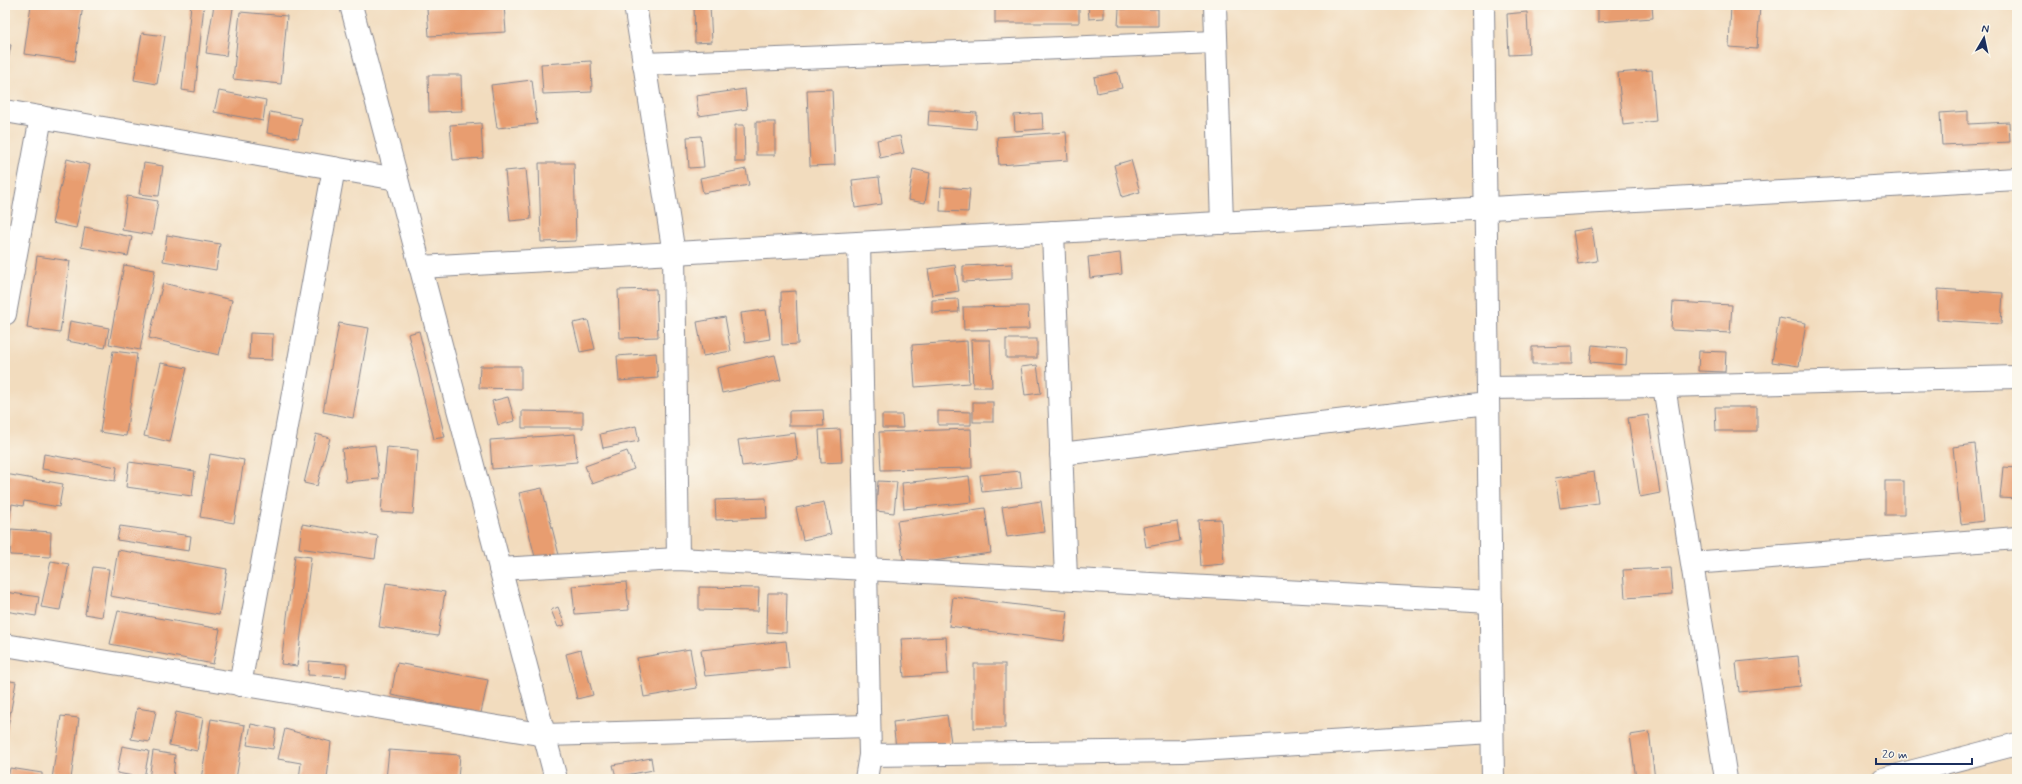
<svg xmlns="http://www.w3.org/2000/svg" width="2022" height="784" font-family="Mynerve,sans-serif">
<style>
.building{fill:#e89d70}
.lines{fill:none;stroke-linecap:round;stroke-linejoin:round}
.minor-casing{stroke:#86868e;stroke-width:24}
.minor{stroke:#fff;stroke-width:22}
</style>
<rect width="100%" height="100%" fill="#fbf7ec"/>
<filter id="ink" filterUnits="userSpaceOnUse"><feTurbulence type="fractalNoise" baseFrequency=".025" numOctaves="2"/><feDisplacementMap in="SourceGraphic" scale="8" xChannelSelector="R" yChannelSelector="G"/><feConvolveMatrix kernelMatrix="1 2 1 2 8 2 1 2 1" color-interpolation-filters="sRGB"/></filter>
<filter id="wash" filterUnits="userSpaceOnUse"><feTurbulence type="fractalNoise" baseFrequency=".012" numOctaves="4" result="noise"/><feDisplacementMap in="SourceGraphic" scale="16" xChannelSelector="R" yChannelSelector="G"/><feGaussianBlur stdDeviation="0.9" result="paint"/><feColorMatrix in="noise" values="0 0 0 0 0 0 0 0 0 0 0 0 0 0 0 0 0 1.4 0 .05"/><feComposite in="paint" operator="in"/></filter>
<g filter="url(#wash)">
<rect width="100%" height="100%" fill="#f2dcbe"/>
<g id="blocks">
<g class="building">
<polygon points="31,5 83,5 75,61 24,54"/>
<polygon points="191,5 204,5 195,92 182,90"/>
<polygon points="214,5 233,8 226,56 206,53"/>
<polygon points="504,5 506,32 429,36 427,8"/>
<polygon points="694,5 710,5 712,42 695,43"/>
<rect x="995" y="5" width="84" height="18"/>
<polygon points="1088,5 1104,5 1104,18 1089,19"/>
<polygon points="1598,5 1652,5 1653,18 1598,22"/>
<polygon points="1731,5 1760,6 1757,49 1729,47"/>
<polygon points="1119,9 1158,9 1158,26 1118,26"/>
<polygon points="240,12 287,16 281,84 233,79"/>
<polygon points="1527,12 1529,54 1509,55 1507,14"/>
<polygon points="142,33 165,36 157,84 134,80"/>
<polygon points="5,44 11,45 6,69 5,69"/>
<polygon points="591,61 592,92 543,94 541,64"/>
<polygon points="1652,70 1656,121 1623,125 1618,73"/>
<polygon points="1118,72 1122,88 1097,93 1094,77"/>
<polygon points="428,75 461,75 462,111 429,112"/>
<polygon points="532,80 537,124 497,128 491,85"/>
<polygon points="745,89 747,109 699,116 696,96"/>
<polygon points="832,89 835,165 810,166 807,90"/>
<polygon points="219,91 266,100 263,121 214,112"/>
<polygon points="929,110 977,113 976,129 928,125"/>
<polygon points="1968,111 1968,124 2009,122 2010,142 1942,145 1940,113"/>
<polygon points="270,112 302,118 298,138 267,133"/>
<polygon points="1042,113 1043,129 1015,131 1014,115"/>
<rect x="756" y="122" width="19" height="33"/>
<polygon points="481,123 483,158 453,160 450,125"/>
<polygon points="735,125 744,125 745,162 735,162"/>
<polygon points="1066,132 1068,160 999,165 997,137"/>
<polygon points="701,136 704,167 689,168 687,137"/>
<polygon points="900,136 904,153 880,158 877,140"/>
<polygon points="67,159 90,165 76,228 52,223"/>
<polygon points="1131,160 1140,192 1122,197 1114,165"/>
<polygon points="144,163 163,166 159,196 139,194"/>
<polygon points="539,163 574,163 576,241 541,242"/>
<polygon points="526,169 531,219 510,221 505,171"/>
<polygon points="746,169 749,185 703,193 700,178"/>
<polygon points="913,169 930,173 925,203 908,200"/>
<polygon points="879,177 882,204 855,208 852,180"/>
<polygon points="941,187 970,189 968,212 940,211"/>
<polygon points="127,196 158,201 152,235 122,230"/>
<polygon points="85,227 132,237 128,256 81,247"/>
<polygon points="1592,228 1597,261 1578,264 1573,231"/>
<polygon points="167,235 220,244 216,270 163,261"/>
<polygon points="1120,253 1122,274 1090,278 1088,257"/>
<polygon points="37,256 70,261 60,333 27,328"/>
<polygon points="1012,264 1012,279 963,282 963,266"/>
<polygon points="124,265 155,270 140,350 109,344"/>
<polygon points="955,265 959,291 932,295 928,269"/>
<polygon points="163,283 232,300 219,355 149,338"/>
<polygon points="656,289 658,337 620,338 618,290"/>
<polygon points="1938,289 2003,293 2001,324 1937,320"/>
<polygon points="796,291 798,344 782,345 781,292"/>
<polygon points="958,299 959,312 932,313 932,300"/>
<polygon points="1673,302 1732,305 1730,333 1671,330"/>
<polygon points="1028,306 1029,329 964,330 963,307"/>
<polygon points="766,310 770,339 745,343 741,313"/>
<polygon points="725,317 731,351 703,356 697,322"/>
<polygon points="1779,318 1806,323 1799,366 1772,362"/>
<polygon points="588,320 595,349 580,352 573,323"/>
<polygon points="70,321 109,328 105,348 67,341"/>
<polygon points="339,323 369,328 353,418 323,412"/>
<polygon points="419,331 445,437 434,439 408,334"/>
<polygon points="250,333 273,334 272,360 249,359"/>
<rect x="1006" y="339" width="31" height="19"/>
<polygon points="971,340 990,340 992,387 973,387"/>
<polygon points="967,341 969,383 915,387 912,345"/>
<polygon points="1592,345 1627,348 1626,365 1590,362"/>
<polygon points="1572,346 1572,364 1532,364 1532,347"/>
<polygon points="113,351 137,354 126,436 100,432"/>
<polygon points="1699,351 1726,352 1725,372 1698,371"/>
<polygon points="656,353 658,378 619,381 617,356"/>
<polygon points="775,355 781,380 722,393 717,368"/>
<polygon points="161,363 187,368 170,442 144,436"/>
<polygon points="1037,365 1041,393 1025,395 1021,367"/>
<polygon points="480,366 521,366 521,389 479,388"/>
<polygon points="508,397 515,421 498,425 492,401"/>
<rect x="973" y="402" width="20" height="20"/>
<polygon points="1715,407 1757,407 1757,431 1716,431"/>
<polygon points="823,410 824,426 789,426 789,411"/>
<polygon points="522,411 583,412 583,428 522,428"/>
<polygon points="938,411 971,412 971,425 938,425"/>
<polygon points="882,415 902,415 903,428 882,428"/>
<polygon points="1648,415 1660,493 1640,497 1628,418"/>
<polygon points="636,426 639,441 603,448 600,434"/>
<polygon points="840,429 842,462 821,463 819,430"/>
<polygon points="971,429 972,468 881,470 879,432"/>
<polygon points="795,433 798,459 742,466 738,440"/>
<polygon points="316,434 330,438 317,486 304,483"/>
<polygon points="575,434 577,462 492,469 490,440"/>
<polygon points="1975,444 1983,521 1961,524 1953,447"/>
<polygon points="375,445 379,479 346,482 342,449"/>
<polygon points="387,447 418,450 413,514 381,512"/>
<polygon points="627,451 634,469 592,484 585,466"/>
<polygon points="44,454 117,467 115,481 42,469"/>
<polygon points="210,454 244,460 234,523 200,517"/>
<polygon points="129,462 195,471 192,496 126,487"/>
<polygon points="2003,467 2017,468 2017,499 2000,498"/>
<polygon points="1020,471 1022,488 982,492 980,475"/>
<polygon points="1594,472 1598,503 1560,508 1555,478"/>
<polygon points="5,474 63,484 59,507 24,501 23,506 12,504 9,523 5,522"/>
<polygon points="969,476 972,502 904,509 902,483"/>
<polygon points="878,481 897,482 894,513 876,511"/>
<rect x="1885" y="481" width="19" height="34"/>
<polygon points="542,488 560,559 537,565 519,493"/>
<polygon points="766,498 767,518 716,520 715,500"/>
<polygon points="1041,501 1045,532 1007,537 1002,507"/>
<polygon points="824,502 831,534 803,540 796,508"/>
<polygon points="985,508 991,553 904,565 897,521"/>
<polygon points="1221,519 1224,564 1201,566 1198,520"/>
<polygon points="1177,521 1180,541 1146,547 1143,527"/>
<polygon points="302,524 378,536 375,559 299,548"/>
<polygon points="120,526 191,536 189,551 117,540"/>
<polygon points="11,529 51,532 50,557 10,555"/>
<polygon points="118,550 227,569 219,615 110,596"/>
<polygon points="295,555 311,557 297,666 281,664"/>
<polygon points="51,561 69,564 60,610 41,607"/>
<polygon points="93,567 109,569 102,617 85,614"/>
<polygon points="1670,568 1672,595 1625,598 1623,570"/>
<polygon points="626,582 629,610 575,614 572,586"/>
<polygon points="386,583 445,592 438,636 379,627"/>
<polygon points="699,587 759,588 758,611 699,610"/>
<polygon points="5,592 39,597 36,616 5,611"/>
<polygon points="768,593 787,593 786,633 767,632"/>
<polygon points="953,597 1068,611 1064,641 949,626"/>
<polygon points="558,607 565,625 558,627 551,610"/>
<polygon points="118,611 220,629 213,664 110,644"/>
<polygon points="946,637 948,674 904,677 901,639"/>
<polygon points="786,641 789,668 705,676 701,650"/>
<polygon points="690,649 697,688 644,697 637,658"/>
<polygon points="581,650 593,695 577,699 566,654"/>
<polygon points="1798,656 1801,686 1739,692 1736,662"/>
<polygon points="309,661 347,664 346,677 308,675"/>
<polygon points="397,663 488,680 481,713 391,695"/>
<rect x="974" y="664" width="31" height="64"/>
<polygon points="5,680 16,682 6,737 5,737"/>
<polygon points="137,708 156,711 150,742 131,739"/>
<polygon points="176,712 203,718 197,751 169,745"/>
<polygon points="947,715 951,742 896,748 893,722"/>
<polygon points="61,716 79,718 71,779 52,779"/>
<polygon points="211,719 245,725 236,779 201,779"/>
<polygon points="251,724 276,729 273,749 247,745"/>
<polygon points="285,729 331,742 327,779 299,779 301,763 278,759"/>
<polygon points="1649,732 1655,779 1636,779 1630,735"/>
<polygon points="122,746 149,751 144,778 117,773"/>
<polygon points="389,750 460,755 458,779 386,779"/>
<polygon points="153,751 175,755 173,779 149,779"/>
<polygon points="651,758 653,770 616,777 613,765"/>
<polygon points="10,768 42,773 42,779 8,779"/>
</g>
</g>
</g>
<g filter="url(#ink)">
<use href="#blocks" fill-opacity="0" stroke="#86868e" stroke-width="1"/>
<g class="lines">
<defs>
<g id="minor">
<polyline points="351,5 556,779"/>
<polyline points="635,5 674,254 678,559"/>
<polyline points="1215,5 1222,223"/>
<polyline points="1483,5 1493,779"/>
<polyline points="644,64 1216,42"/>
<polyline points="5,111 397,179"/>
<polyline points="1053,232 1066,579"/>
<polyline points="859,243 870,755 866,779"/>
<polyline points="420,267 2017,179"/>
<polyline points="5,314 41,117"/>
<polyline points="1664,386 1726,779"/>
<polyline points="1488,388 1664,386 2017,377"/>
<polyline points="1061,454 1488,403"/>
<polyline points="1692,563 2017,538"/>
<polyline points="500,569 678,559 1491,602"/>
<polyline points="5,645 545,735 869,726"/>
<polyline points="240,685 334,168"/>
<polyline points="870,755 1182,751 1492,732"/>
<polyline points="1883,779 2017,744"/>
</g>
</defs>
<use href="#minor" class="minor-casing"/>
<use href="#minor" class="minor"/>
</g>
</g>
<rect width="2022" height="784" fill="none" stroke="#fbf7ec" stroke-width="20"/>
<g transform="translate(1984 38) rotate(9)" stroke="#fbf7ec" stroke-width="3" paint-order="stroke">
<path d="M0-3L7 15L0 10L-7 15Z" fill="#1b2f5e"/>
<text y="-6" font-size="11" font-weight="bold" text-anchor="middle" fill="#1b2f5e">N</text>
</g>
<path d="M1876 758v6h96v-6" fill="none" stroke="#1b2f5e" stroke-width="2"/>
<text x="1882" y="758" font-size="12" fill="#1b2f5e" stroke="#fbf7ec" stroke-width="3" paint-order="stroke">20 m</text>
</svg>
